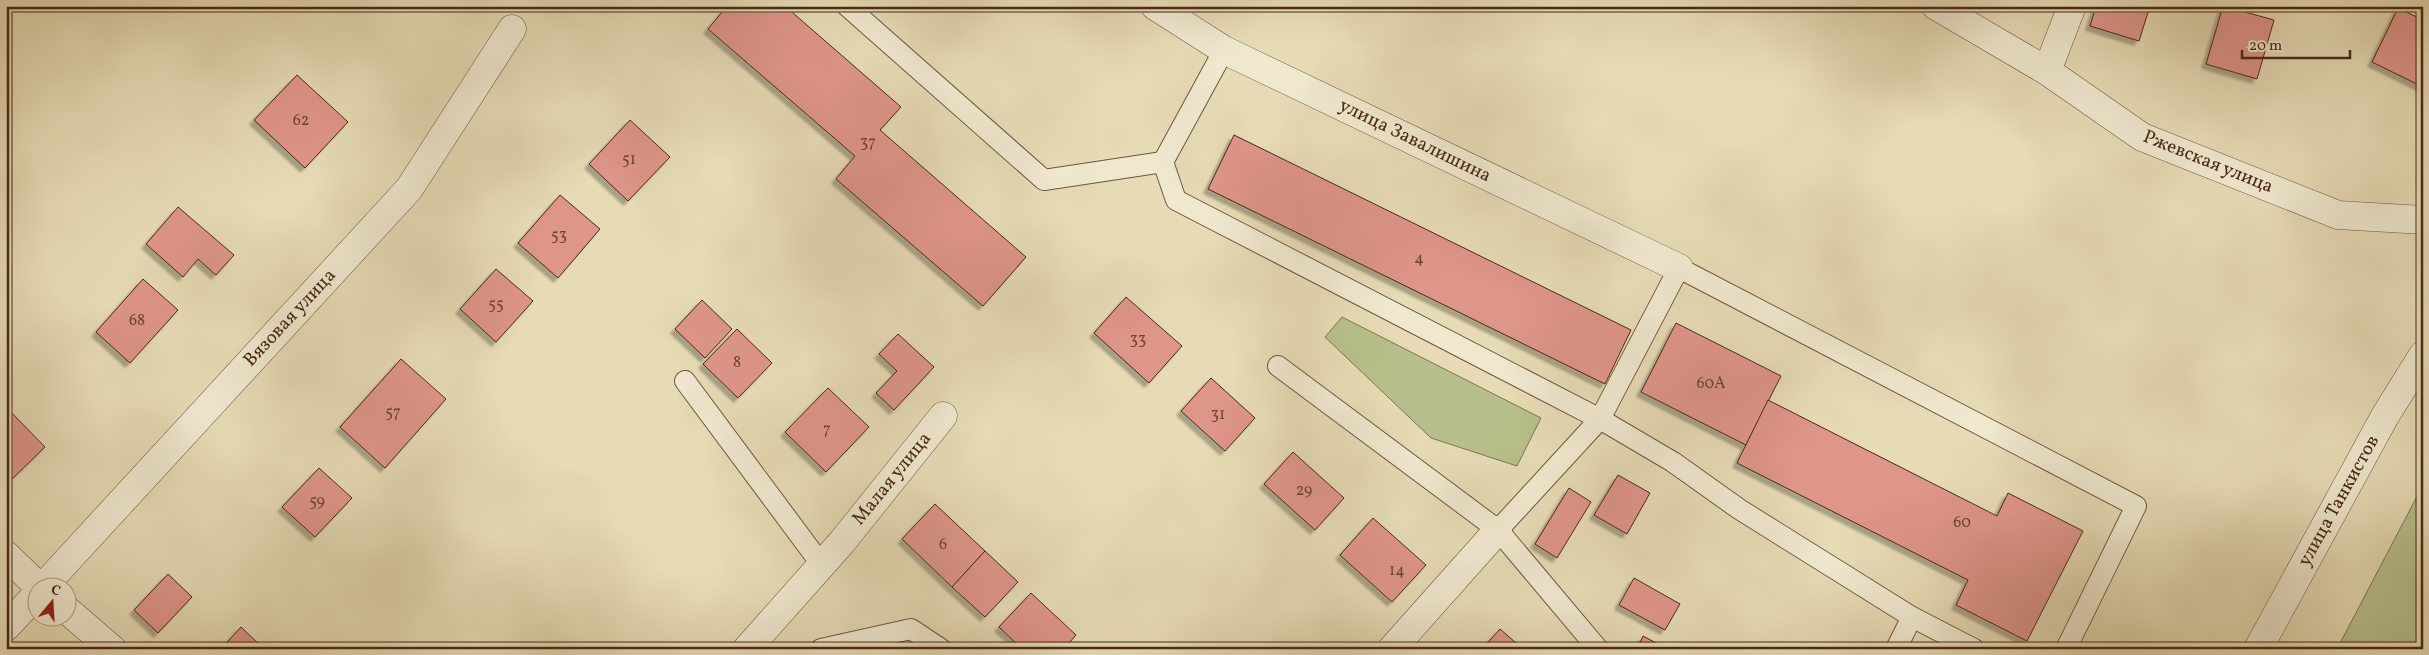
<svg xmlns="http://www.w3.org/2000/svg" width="2429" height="655" font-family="Vollkorn,serif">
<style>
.green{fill:#b7c08c;stroke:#807451}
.building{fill:#de958a;stroke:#4a2916;filter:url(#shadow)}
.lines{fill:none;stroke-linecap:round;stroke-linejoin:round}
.service-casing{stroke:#71563e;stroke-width:22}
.minor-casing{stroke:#71563e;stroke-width:29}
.tertiary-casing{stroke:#71563e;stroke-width:29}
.service{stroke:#efe8cf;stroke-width:20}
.minor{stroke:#efe8cf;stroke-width:28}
.tertiary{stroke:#efe8cf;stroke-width:28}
.labels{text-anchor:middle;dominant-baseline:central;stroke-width:5;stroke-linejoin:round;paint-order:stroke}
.number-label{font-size:16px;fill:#6f4433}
.street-label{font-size:19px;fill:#4a2916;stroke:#efe8cf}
</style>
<defs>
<filter id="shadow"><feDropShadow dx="-4.5" dy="4.5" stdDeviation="1" flood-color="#0004"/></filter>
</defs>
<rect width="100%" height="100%" fill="#e6dbb5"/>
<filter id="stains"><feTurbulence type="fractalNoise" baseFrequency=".004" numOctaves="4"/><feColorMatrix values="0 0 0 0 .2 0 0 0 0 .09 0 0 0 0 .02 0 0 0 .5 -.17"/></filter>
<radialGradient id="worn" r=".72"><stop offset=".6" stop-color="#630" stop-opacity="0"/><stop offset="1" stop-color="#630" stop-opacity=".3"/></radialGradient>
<g class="green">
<polygon points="1342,317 1541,418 1517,466 1431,438 1325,337"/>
<polygon points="2423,485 2423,649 2337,649"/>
</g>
<g class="building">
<polygon points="727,6 785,6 901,107 880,130 1026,257 983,306 836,179 855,156 708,29"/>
<polygon points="2096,6 2150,6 2139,41 2090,26"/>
<polygon points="2223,6 2274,20 2257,79 2206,64"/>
<polygon points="2398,8 2423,20 2423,87 2372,62"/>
<polygon points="297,75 348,122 305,168 254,120"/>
<polygon points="630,120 670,157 628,201 589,164"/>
<polygon points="1234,135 1631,330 1605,384 1208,189"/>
<polygon points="560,195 600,229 558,278 518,243"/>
<polygon points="178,207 234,255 216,275 198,259 183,277 146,244"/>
<polygon points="496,269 533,301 496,342 460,309"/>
<polygon points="143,279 178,310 130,363 96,332"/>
<polygon points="1126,297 1182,346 1149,383 1094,333"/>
<polygon points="702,300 732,329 705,358 675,329"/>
<polygon points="1676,323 1781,376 1746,445 1641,392"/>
<polygon points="737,329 772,363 738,398 703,364"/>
<polygon points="898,334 934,367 894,410 876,393 897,371 879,354"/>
<polygon points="401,359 446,399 385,468 340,427"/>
<polygon points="1211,378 1255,418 1225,451 1181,411"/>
<polygon points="828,388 869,427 826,472 785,432"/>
<polygon points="1768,400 1997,516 2008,493 2083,531 2027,641 1956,605 1968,580 1737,463"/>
<polygon points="6,407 45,447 8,483 6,481"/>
<polygon points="1293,452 1344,498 1315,530 1264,484"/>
<polygon points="319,468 352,498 315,537 282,507"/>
<polygon points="1618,475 1650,493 1627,534 1594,515"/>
<polygon points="1569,488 1591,502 1557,558 1535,544"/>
<polygon points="935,504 985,551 952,587 902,539"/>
<polygon points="1373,518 1426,565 1392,602 1340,555"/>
<polygon points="985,551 1018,582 985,617 952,587"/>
<polygon points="168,574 192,597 158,633 134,610"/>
<polygon points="1634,578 1680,604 1665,630 1619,605"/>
<polygon points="1031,593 1076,635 1064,649 1022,649 999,627"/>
<polygon points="241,627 264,649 221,649"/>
<polygon points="1500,629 1523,649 1482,649"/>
<polygon points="1643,636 1658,644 1656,649 1637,649"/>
</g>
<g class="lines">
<defs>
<g id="service">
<polyline points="847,6 1044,180 1163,162"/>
<polyline points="1224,50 1163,162 1176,200 1600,419 1673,462 1739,509 1912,617 1974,649"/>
<polyline points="1278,366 1498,530 1598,649"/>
<polyline points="685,381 821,564"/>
<polyline points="1498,530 1600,419 1679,268 2136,506 2066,649"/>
<polyline points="821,649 911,629 941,649"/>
<polyline points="1896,649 1912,617"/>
</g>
<g id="minor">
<polyline points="1155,6 1224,50 1679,268"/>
<polyline points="1936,6 2047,71 2142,137 2338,215 2423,220"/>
<polyline points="2047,71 2072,6"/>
<polyline points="6,555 40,588"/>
<polyline points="42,588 409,189 512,29"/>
<polyline points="68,611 112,649"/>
<polyline points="6,627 38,593"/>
<polyline points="747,649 842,542 943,416"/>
<polyline points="1392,649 1498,530"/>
</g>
<polyline id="tertiary" points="2258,649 2385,416 2423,355"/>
</defs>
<use href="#service" class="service-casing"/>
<use href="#minor" class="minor-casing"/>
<use href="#tertiary" class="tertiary-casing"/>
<use href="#service" class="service"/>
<use href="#minor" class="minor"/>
<use href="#tertiary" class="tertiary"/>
</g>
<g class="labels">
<g class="number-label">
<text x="301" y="121">62</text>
<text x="868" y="143">37</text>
<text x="629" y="160">51</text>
<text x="559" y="236">53</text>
<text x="1419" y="259">4</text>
<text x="496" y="305">55</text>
<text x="137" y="321">68</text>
<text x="1138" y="340">33</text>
<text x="737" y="363">8</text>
<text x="1711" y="384">60А</text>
<text x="393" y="413">57</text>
<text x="1218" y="415">31</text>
<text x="827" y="430">7</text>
<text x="1304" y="491">29</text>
<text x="317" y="502">59</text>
<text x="1962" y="523">60</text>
<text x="943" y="545">6</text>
<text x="1397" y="571">14</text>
</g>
<g class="street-label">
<text transform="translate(1415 141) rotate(26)">улица Завалишина</text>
<text transform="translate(2208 162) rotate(22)">Ржевская улица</text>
<text transform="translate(290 318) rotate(-47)">Вязовая улица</text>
<text transform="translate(892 479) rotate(-51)">Малая улица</text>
<text transform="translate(2339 501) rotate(-61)">улица Танкистов</text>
</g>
</g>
<rect width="2429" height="655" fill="none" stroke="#e6dbb5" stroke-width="25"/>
<rect x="8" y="8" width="2414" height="640" fill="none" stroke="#4a2916" stroke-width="2.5"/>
<rect x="12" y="12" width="2404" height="630" fill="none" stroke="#4a2916"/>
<g transform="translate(52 602) rotate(18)"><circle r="24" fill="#efe8cf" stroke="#ad9c85"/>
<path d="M0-4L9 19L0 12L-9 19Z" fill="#8f2418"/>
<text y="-8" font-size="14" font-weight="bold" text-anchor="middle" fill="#4a2916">С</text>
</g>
<path d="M2242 50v8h108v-8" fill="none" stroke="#4a2916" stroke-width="2.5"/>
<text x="2249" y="50" font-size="15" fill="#4a2916" stroke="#efe8cf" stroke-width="4" paint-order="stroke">20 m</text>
<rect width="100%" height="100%" filter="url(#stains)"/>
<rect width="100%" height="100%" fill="url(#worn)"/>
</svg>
